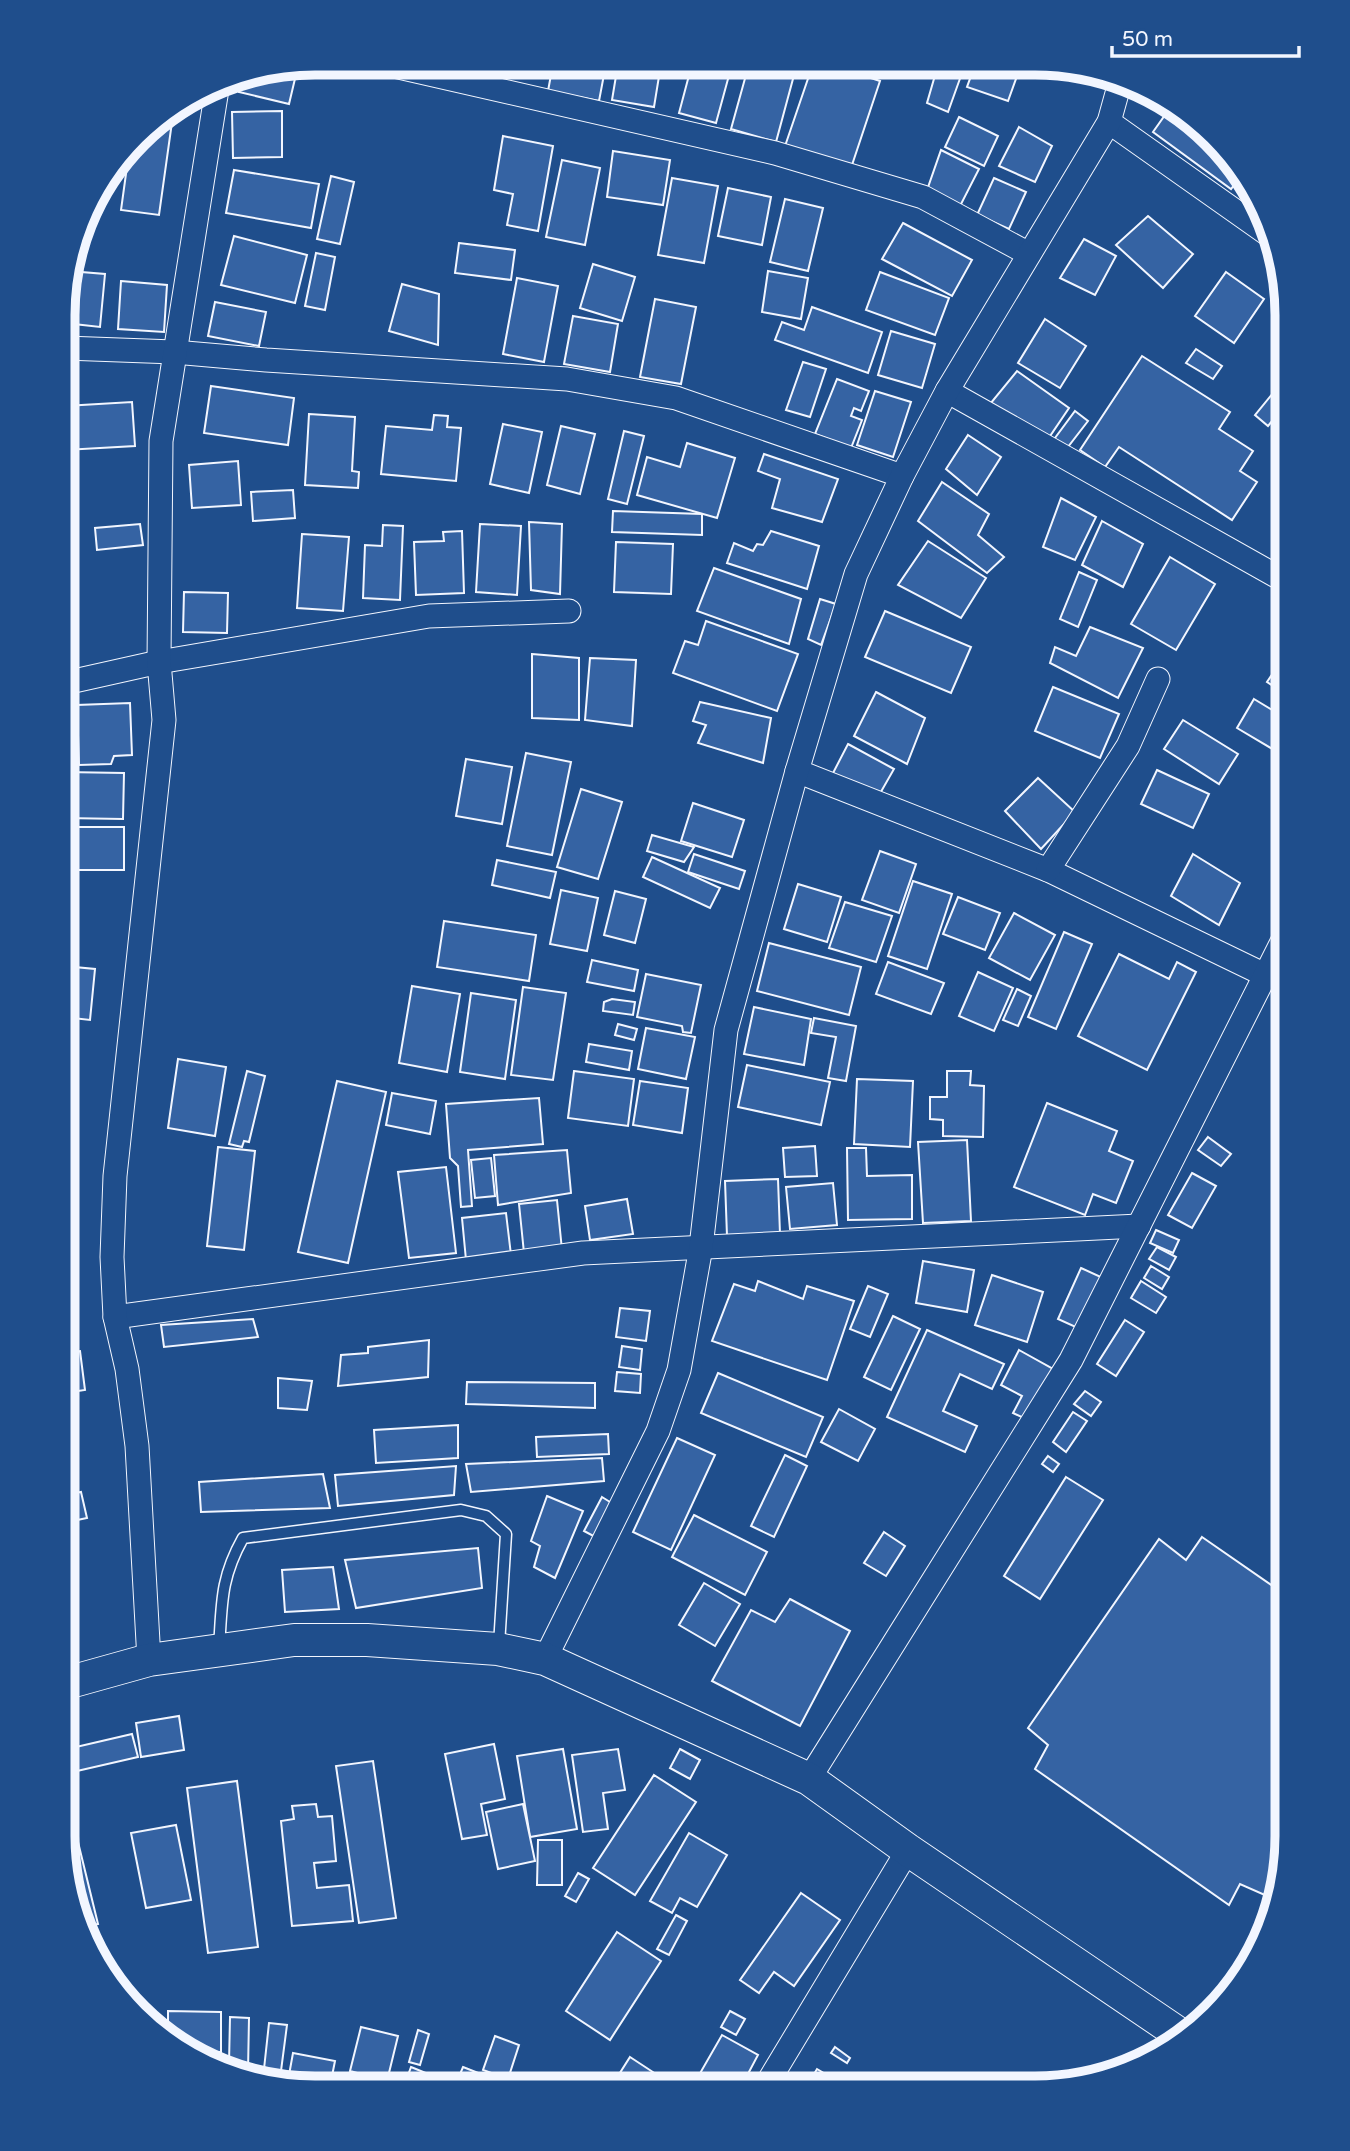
<svg xmlns="http://www.w3.org/2000/svg" width="1350" height="2151" font-family="'Varela Round',sans-serif">
<style>
.building{fill:#3563a3;stroke:#f2f6ff;stroke-width:2}
.lines{fill:none;stroke-linecap:round;stroke-linejoin:round}
.lane-casing{stroke:#f2f6ff;stroke-width:13}
.street-casing{stroke:#f2f6ff;stroke-width:25}
.secondary-casing{stroke:#f2f6ff;stroke-width:34}
.lane{stroke:#1f4e8c;stroke-width:10}
.street{stroke:#1f4e8c;stroke-width:23}
.secondary{stroke:#1f4e8c;stroke-width:32}
.rim{fill:none;stroke:#f2f6ff;stroke-width:9}
</style>
<rect width="100%" height="100%" fill="#1f4e8c"/>
<g class="building">
<polygon points="463,63 507,64 506,75 462,71"/>
<polygon points="553,64 606,64 599,101 548,91"/>
<polygon points="618,64 661,64 654,107 612,100"/>
<polygon points="692,64 717,64 731,68 716,123 679,113"/>
<polygon points="749,64 797,64 776,142 731,129"/>
<polygon points="813,64 831,65 880,81 850,171 784,149"/>
<polygon points="938,65 962,73 948,112 927,103"/>
<polygon points="975,65 1021,65 1008,101 967,87"/>
<polygon points="298,66 289,104 239,92 242,77"/>
<polygon points="1170,108 1189,115 1238,180 1231,189 1153,132"/>
<polygon points="282,111 282,157 233,158 232,112"/>
<polygon points="959,117 998,136 984,166 945,147"/>
<polygon points="158,120 172,122 159,215 121,210 129,152 149,126"/>
<polygon points="1019,127 1052,146 1035,182 999,166"/>
<polygon points="503,136 553,146 538,231 507,225 513,194 494,190"/>
<polygon points="941,150 979,169 958,210 926,193"/>
<polygon points="613,151 670,160 663,205 607,197"/>
<polygon points="562,160 600,168 585,245 546,237"/>
<polygon points="234,170 319,184 311,228 226,213"/>
<polygon points="331,176 354,182 340,244 317,239"/>
<polygon points="672,178 718,186 704,263 658,255"/>
<polygon points="994,178 1026,192 1009,229 977,215"/>
<polygon points="728,188 771,197 762,245 718,236"/>
<polygon points="785,199 823,208 808,271 770,262"/>
<polygon points="1148,216 1193,254 1163,288 1116,245"/>
<polygon points="903,223 972,260 952,296 882,259"/>
<polygon points="234,236 307,255 295,303 221,285"/>
<polygon points="1084,239 1116,256 1095,295 1060,278"/>
<polygon points="459,243 515,250 511,280 455,273"/>
<polygon points="316,253 335,257 325,310 305,306"/>
<polygon points="593,264 635,277 622,321 580,308"/>
<polygon points="69,271 105,274 100,327 65,323 65,283"/>
<polygon points="768,271 808,278 801,319 762,312"/>
<polygon points="880,272 949,298 935,335 866,310"/>
<polygon points="1226,272 1264,299 1234,343 1195,316"/>
<polygon points="517,278 558,286 544,362 503,354"/>
<polygon points="121,281 167,285 164,332 118,329"/>
<polygon points="402,284 439,294 438,345 389,331"/>
<polygon points="655,299 696,307 681,384 640,377"/>
<polygon points="215,302 266,312 259,346 208,336"/>
<polygon points="812,307 882,332 868,373 775,340 782,322 804,330"/>
<polygon points="573,316 618,324 610,372 564,364"/>
<polygon points="1045,319 1086,346 1060,388 1018,363"/>
<polygon points="891,331 935,344 922,388 878,375"/>
<polygon points="1196,349 1222,366 1213,379 1186,363"/>
<polygon points="1142,356 1230,412 1219,429 1253,451 1240,471 1257,482 1232,520 1119,447 1105,467 1080,450"/>
<polygon points="803,362 826,369 810,417 786,410"/>
<polygon points="1017,371 1069,408 1046,442 990,404"/>
<polygon points="1287,376 1287,403 1268,426 1255,415"/>
<polygon points="837,379 869,391 861,411 854,408 851,416 862,420 851,448 815,434"/>
<polygon points="211,386 294,398 288,445 204,433"/>
<polygon points="875,391 911,402 893,457 857,445"/>
<polygon points="132,402 135,446 65,450 65,406"/>
<polygon points="1075,411 1088,421 1064,452 1052,442"/>
<polygon points="309,414 355,417 352,471 359,472 358,488 305,485"/>
<polygon points="434,415 448,416 447,427 461,428 456,481 381,474 386,426 432,430"/>
<polygon points="503,424 542,432 529,493 490,484"/>
<polygon points="561,426 595,434 580,494 547,485"/>
<polygon points="624,431 644,436 627,504 608,499"/>
<polygon points="968,435 1001,457 977,495 946,469"/>
<polygon points="687,443 735,458 717,518 637,495 647,457 680,467"/>
<polygon points="764,454 838,479 822,522 772,508 780,479 758,471"/>
<polygon points="238,461 241,505 192,508 189,465"/>
<polygon points="1287,462 1287,487 1281,483 1278,474 1282,465"/>
<polygon points="942,482 989,514 978,535 1004,557 987,573 918,521"/>
<polygon points="293,490 295,518 253,521 251,492"/>
<polygon points="1061,498 1096,517 1075,560 1043,547"/>
<polygon points="613,511 702,514 702,535 612,532"/>
<polygon points="1102,521 1143,544 1123,587 1082,565"/>
<polygon points="529,522 562,524 560,594 531,590"/>
<polygon points="140,524 143,545 97,550 95,528"/>
<polygon points="480,524 521,526 517,595 476,592"/>
<polygon points="383,525 403,526 400,600 363,598 365,545 382,546"/>
<polygon points="462,531 464,593 416,595 414,542 444,541 443,532"/>
<polygon points="771,531 819,546 807,589 727,563 734,543 753,551 757,544 763,545"/>
<polygon points="302,534 349,537 343,611 297,608"/>
<polygon points="928,541 986,578 961,618 898,585"/>
<polygon points="616,542 673,544 671,594 614,592"/>
<polygon points="1170,557 1215,584 1176,650 1131,624"/>
<polygon points="714,568 801,599 789,644 697,611"/>
<polygon points="1079,572 1097,580 1078,627 1060,619"/>
<polygon points="184,592 228,593 227,633 183,632"/>
<polygon points="820,599 836,604 821,645 808,639"/>
<polygon points="885,611 971,647 951,693 865,657"/>
<polygon points="706,621 798,654 777,711 673,673 685,641 698,645"/>
<polygon points="1090,627 1143,648 1118,698 1050,663 1055,647 1076,656"/>
<polygon points="532,654 579,658 579,720 532,718"/>
<polygon points="1286,654 1287,655 1287,695 1267,682"/>
<polygon points="590,658 636,660 632,726 585,720"/>
<polygon points="1053,687 1119,714 1100,758 1035,731"/>
<polygon points="876,692 925,718 907,764 854,736"/>
<polygon points="1254,699 1287,719 1286,757 1237,728"/>
<polygon points="700,702 771,718 763,763 698,743 706,725 693,721"/>
<polygon points="130,703 132,755 114,756 111,764 79,765 77,705"/>
<polygon points="1183,720 1238,754 1219,784 1164,749"/>
<polygon points="848,744 894,769 878,797 832,775"/>
<polygon points="526,753 571,762 552,855 507,846"/>
<polygon points="466,759 512,767 502,824 456,816"/>
<polygon points="1157,770 1209,794 1193,828 1141,804"/>
<polygon points="64,772 124,773 123,819 64,818"/>
<polygon points="1038,778 1075,812 1041,849 1005,811"/>
<polygon points="581,789 622,802 598,879 557,867"/>
<polygon points="693,803 744,820 732,857 681,841"/>
<rect x="64" y="827" width="60" height="43"/>
<polygon points="652,835 694,847 684,862 647,851"/>
<polygon points="880,851 916,864 899,913 862,900"/>
<polygon points="694,854 745,871 739,889 688,872"/>
<polygon points="1193,854 1240,883 1219,925 1171,896"/>
<polygon points="652,857 720,888 710,908 643,877"/>
<polygon points="497,860 556,872 550,898 492,885"/>
<polygon points="913,881 952,894 927,969 888,956"/>
<polygon points="798,884 841,897 827,942 784,929"/>
<polygon points="561,890 598,898 587,951 550,944"/>
<polygon points="615,891 646,899 635,943 604,935"/>
<polygon points="958,897 1000,913 985,950 943,934"/>
<polygon points="845,902 892,916 876,962 829,948"/>
<polygon points="1014,913 1055,935 1030,980 989,958"/>
<polygon points="444,921 536,935 529,981 437,967"/>
<polygon points="1064,932 1092,944 1056,1029 1028,1017"/>
<polygon points="769,943 861,967 849,1015 757,991"/>
<polygon points="1119,954 1169,979 1177,962 1196,972 1147,1070 1078,1036"/>
<polygon points="592,960 638,970 634,991 587,982"/>
<polygon points="888,962 944,983 931,1014 876,994"/>
<polygon points="64,966 95,969 90,1020 64,1017"/>
<polygon points="978,972 1013,988 994,1031 959,1016"/>
<polygon points="646,974 701,985 691,1033 683,1032 682,1026 637,1017"/>
<polygon points="412,986 460,994 447,1072 399,1063"/>
<polygon points="523,987 566,993 553,1080 511,1075"/>
<polygon points="1017,989 1031,996 1018,1026 1003,1020"/>
<polygon points="471,993 516,1000 505,1079 460,1072"/>
<polygon points="612,999 635,1002 633,1015 603,1011 604,1002"/>
<polygon points="754,1007 811,1019 804,1065 744,1054"/>
<polygon points="814,1018 856,1026 846,1081 828,1078 836,1037 811,1033"/>
<polygon points="618,1024 637,1029 634,1040 615,1035"/>
<polygon points="646,1028 695,1037 686,1079 638,1069"/>
<polygon points="589,1044 632,1051 629,1070 586,1062"/>
<polygon points="178,1059 226,1067 215,1136 168,1128"/>
<polygon points="747,1065 830,1082 821,1125 738,1107"/>
<polygon points="247,1071 265,1076 249,1142 244,1141 242,1147 229,1144"/>
<polygon points="574,1071 634,1079 628,1126 568,1118"/>
<polygon points="947,1071 971,1071 970,1085 984,1086 983,1137 943,1136 943,1120 930,1119 930,1097 947,1097"/>
<polygon points="857,1079 913,1081 910,1147 854,1144"/>
<polygon points="337,1081 386,1092 348,1263 298,1252"/>
<polygon points="640,1081 688,1088 682,1133 633,1125"/>
<polygon points="392,1093 436,1101 430,1134 386,1125"/>
<polygon points="539,1098 543,1144 468,1150 472,1206 461,1207 458,1166 450,1158 446,1104"/>
<polygon points="1287,1098 1287,1130 1273,1123"/>
<polygon points="1047,1103 1117,1131 1109,1151 1133,1161 1116,1203 1093,1194 1085,1215 1014,1187"/>
<polygon points="1208,1137 1231,1154 1221,1166 1198,1150"/>
<polygon points="967,1140 971,1221 923,1223 918,1142"/>
<polygon points="815,1146 817,1176 785,1177 783,1148"/>
<polygon points="218,1147 255,1151 244,1250 207,1246"/>
<polygon points="847,1148 866,1148 867,1176 912,1175 912,1219 848,1220"/>
<polygon points="567,1150 571,1193 498,1205 494,1155"/>
<polygon points="491,1158 495,1196 475,1198 471,1160"/>
<polygon points="446,1167 456,1253 409,1258 398,1172"/>
<polygon points="1192,1173 1216,1186 1192,1228 1168,1215"/>
<polygon points="778,1179 780,1234 727,1236 725,1181"/>
<polygon points="833,1183 837,1225 790,1229 786,1187"/>
<polygon points="627,1199 633,1234 590,1240 585,1206"/>
<polygon points="557,1200 562,1250 524,1253 519,1204"/>
<polygon points="506,1213 511,1255 466,1260 462,1218"/>
<polygon points="1156,1230 1179,1240 1173,1253 1150,1243"/>
<polygon points="1157,1247 1176,1257 1169,1270 1149,1259"/>
<polygon points="923,1261 974,1270 967,1312 916,1303"/>
<polygon points="1151,1266 1169,1277 1162,1289 1144,1278"/>
<polygon points="1081,1268 1103,1278 1080,1329 1058,1319"/>
<polygon points="992,1275 1043,1292 1027,1342 975,1325"/>
<polygon points="758,1281 803,1299 807,1286 854,1301 827,1380 712,1341 734,1284 755,1291"/>
<polygon points="1141,1281 1166,1297 1156,1313 1131,1298"/>
<polygon points="868,1286 888,1294 870,1337 850,1329"/>
<polygon points="620,1308 650,1311 646,1341 616,1337"/>
<polygon points="893,1316 920,1329 891,1390 864,1377"/>
<polygon points="253,1319 258,1337 164,1347 161,1325"/>
<polygon points="1125,1320 1144,1332 1116,1376 1097,1364"/>
<polygon points="927,1330 1004,1364 992,1389 960,1374 943,1411 977,1426 965,1452 887,1417"/>
<polygon points="429,1340 428,1377 338,1386 341,1355 368,1353 368,1347"/>
<polygon points="622,1346 642,1349 640,1370 619,1367"/>
<polygon points="1019,1350 1053,1369 1026,1419 1013,1413 1022,1396 1001,1385"/>
<polygon points="80,1351 85,1390 64,1393 64,1353"/>
<polygon points="617,1372 641,1374 640,1393 615,1391"/>
<polygon points="718,1373 823,1417 806,1457 701,1413"/>
<polygon points="278,1378 312,1381 307,1410 278,1408"/>
<polygon points="467,1382 595,1383 595,1408 466,1404"/>
<polygon points="1085,1391 1101,1402 1091,1416 1074,1404"/>
<polygon points="839,1409 875,1429 858,1461 821,1442"/>
<polygon points="1073,1412 1087,1421 1066,1452 1053,1442"/>
<polygon points="458,1425 458,1458 376,1463 374,1430"/>
<polygon points="608,1434 609,1454 537,1457 536,1437"/>
<polygon points="677,1438 715,1455 671,1550 633,1532"/>
<polygon points="785,1455 807,1466 774,1537 751,1526"/>
<polygon points="1048,1456 1059,1464 1053,1472 1042,1464"/>
<polygon points="602,1458 604,1481 471,1492 466,1464"/>
<polygon points="456,1466 454,1495 338,1506 335,1475"/>
<polygon points="323,1474 330,1508 201,1512 199,1482"/>
<polygon points="1066,1477 1103,1500 1040,1599 1004,1576"/>
<polygon points="81,1492 87,1518 63,1523 63,1495"/>
<polygon points="547,1496 583,1511 555,1578 534,1567 540,1546 531,1541"/>
<polygon points="602,1497 618,1507 599,1539 584,1531"/>
<polygon points="694,1515 767,1552 745,1595 672,1557"/>
<polygon points="884,1532 905,1546 886,1576 864,1563"/>
<polygon points="1202,1537 1287,1596 1286,1853 1282,1874 1267,1896 1240,1884 1229,1905 1035,1769 1048,1745 1028,1728 1159,1539 1186,1560"/>
<polygon points="478,1548 482,1588 356,1608 345,1560"/>
<polygon points="333,1567 339,1609 285,1612 282,1570"/>
<polygon points="704,1583 740,1604 715,1646 679,1625"/>
<polygon points="790,1599 850,1631 800,1726 712,1681 751,1610 775,1622"/>
<polygon points="179,1716 184,1750 141,1757 136,1723"/>
<polygon points="132,1734 138,1757 64,1774 63,1750"/>
<polygon points="494,1744 505,1799 481,1804 487,1835 462,1839 445,1754"/>
<polygon points="563,1749 577,1829 530,1837 517,1756"/>
<polygon points="618,1749 625,1790 603,1793 608,1829 583,1832 572,1755"/>
<polygon points="680,1749 700,1760 690,1779 670,1768"/>
<polygon points="373,1761 396,1918 359,1923 336,1766"/>
<polygon points="654,1775 696,1802 635,1895 593,1868"/>
<polygon points="237,1781 258,1947 208,1953 187,1788"/>
<polygon points="316,1804 318,1817 332,1816 336,1861 314,1863 317,1888 349,1885 353,1921 292,1926 281,1821 294,1819 292,1806"/>
<polygon points="523,1804 535,1861 498,1869 486,1812"/>
<polygon points="176,1825 191,1900 146,1908 131,1833"/>
<polygon points="689,1833 727,1855 697,1907 680,1898 672,1913 650,1901"/>
<polygon points="538,1840 562,1840 562,1885 537,1885"/>
<polygon points="78,1842 98,1924 81,1928 65,1846"/>
<polygon points="578,1873 589,1879 576,1902 565,1896"/>
<polygon points="801,1893 840,1920 794,1986 774,1972 759,1993 740,1980"/>
<polygon points="676,1915 687,1921 669,1955 657,1949"/>
<polygon points="96,1928 105,1962 82,1932"/>
<polygon points="617,1932 661,1961 610,2040 566,2011"/>
<polygon points="168,2011 221,2012 221,2052 201,2052 168,2039"/>
<polygon points="730,2011 745,2019 736,2035 721,2027"/>
<polygon points="230,2017 249,2018 248,2071 229,2064"/>
<polygon points="269,2023 287,2025 281,2071 264,2069"/>
<polygon points="361,2027 398,2036 387,2081 350,2071"/>
<polygon points="418,2030 429,2034 420,2065 409,2062"/>
<polygon points="722,2035 758,2055 741,2087 721,2087 699,2075"/>
<polygon points="495,2036 519,2045 508,2079 483,2070"/>
<polygon points="835,2047 850,2058 847,2063 831,2053"/>
<polygon points="293,2053 335,2061 330,2086 287,2086"/>
<polygon points="630,2057 665,2080 661,2087 611,2087"/>
<polygon points="411,2067 448,2082 447,2086 404,2086"/>
<polygon points="463,2067 504,2083 503,2087 455,2086"/>
<polygon points="817,2069 844,2085 842,2087 814,2087 808,2084"/>
</g>
<g class="lines">
<defs>
<path id="lane" d="M219 1649C222 1604 220 1579 243 1538L461 1510 486 1516 506 1534 499 1645"/>
<g id="street">
<polyline points="381,63 775,153 923,197 1029,254"/>
<polyline points="1109,122 1272,237"/>
<polyline points="65,348 174,352 266,360 567,379 676,398 902,476"/>
<polyline points="947,391 1287,582"/>
<polyline points="65,683 159,662 429,616 569,611"/>
<polyline points="797,771 1048,870 1265,975"/>
<polyline points="1048,870 1128,746 1158,679"/>
<polyline points="115,1317 583,1253 1139,1226"/>
<polyline points="545,1659 658,1431 679,1370 701,1247 726,1030 797,771 856,574 902,476 947,391 1109,122 1119,86"/>
<polyline points="149,1660 137,1446 127,1369 115,1317 112,1257 115,1176 164,720 159,662 161,441 218,83"/>
<polyline points="809,1779 1071,1360 1287,932"/>
<polyline points="765,2087 908,1850"/>
</g>
<polyline id="secondary" points="63,1684 149,1660 294,1640 367,1640 498,1649 545,1659 809,1779 908,1850 1178,2033"/>
</defs>
<use href="#lane" class="lane-casing"/>
<use href="#street" class="street-casing"/>
<use href="#secondary" class="secondary-casing"/>
<use href="#lane" class="lane"/>
<use href="#street" class="street"/>
<use href="#secondary" class="secondary"/>
</g>
<path d="M0 0H1350V2151H0ZM315 75H1035A240 240 0 0 1 1275 315V1836A240 240 0 0 1 1035 2076H315A240 240 0 0 1 75 1836V315A240 240 0 0 1 315 75Z" fill="#1f4e8c" fill-rule="evenodd"/>
<path class="rim" d="M315 75H1035A240 240 0 0 1 1275 315V1836A240 240 0 0 1 1035 2076H315A240 240 0 0 1 75 1836V315A240 240 0 0 1 315 75Z"/>
<path d="M1112 46v10h187v-10" fill="none" stroke="#f2f6ff" stroke-width="3.5"/>
<text x="1122" y="46" font-size="21" fill="#f2f6ff" stroke="#1f4e8c" stroke-width="5" paint-order="stroke">50 m</text>
</svg>
